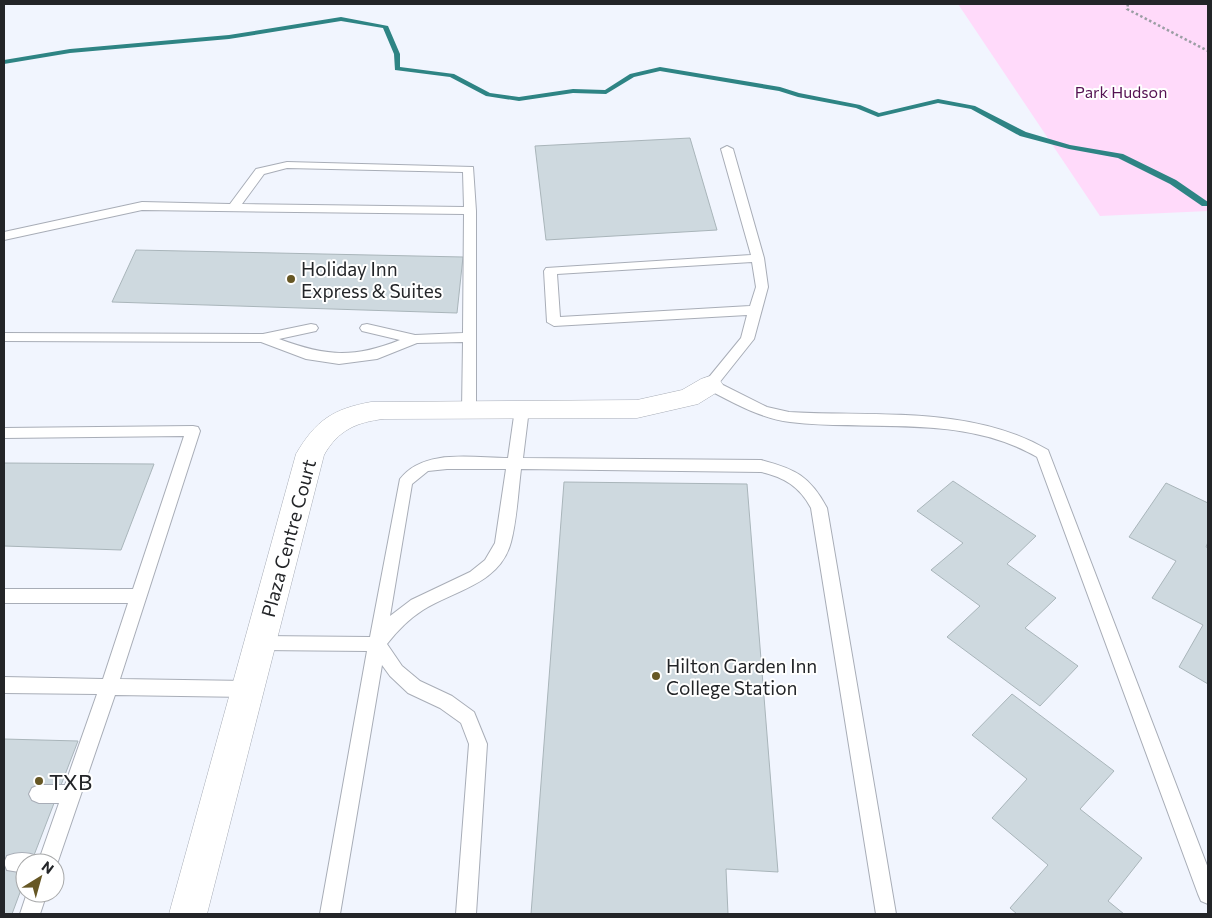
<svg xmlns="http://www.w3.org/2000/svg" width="1212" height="918" font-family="Commissioner,sans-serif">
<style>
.green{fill:#ffdafa}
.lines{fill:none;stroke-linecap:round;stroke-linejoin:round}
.stream{fill:#2e8484;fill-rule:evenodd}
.building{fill:#ced9df;stroke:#a9b5ba}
.lane-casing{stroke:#a8adb7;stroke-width:2}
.street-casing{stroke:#a8adb7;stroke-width:1}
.path{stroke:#9b9ea4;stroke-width:2.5;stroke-dasharray:2.5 2.5;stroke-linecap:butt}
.lane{fill:#fff;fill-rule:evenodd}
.street{fill:#fff;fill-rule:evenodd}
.poi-dot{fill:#665724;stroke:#fff;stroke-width:2}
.labels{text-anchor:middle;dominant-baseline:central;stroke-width:4;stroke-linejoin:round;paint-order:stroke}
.far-park-label{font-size:16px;fill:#551152;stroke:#fff}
.poi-label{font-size:19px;fill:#232528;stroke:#fff;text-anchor:start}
.street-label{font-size:19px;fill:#232528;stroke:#fff}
.near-poi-label{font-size:22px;fill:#232528;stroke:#fff;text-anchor:start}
</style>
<rect width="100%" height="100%" fill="#f1f5fe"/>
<polygon class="green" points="958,4 1208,4 1208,211 1100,216"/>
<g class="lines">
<polygon class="stream" points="341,17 388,26 400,54 400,67 454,74 490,93 519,97 573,89 605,90 630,74 660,67 780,87 799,93 860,105 879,113 938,99 975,106 1026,132 1070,145 1123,154 1176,180 1208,202 1208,206 1202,206 1170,184 1118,158 1069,149 1020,136 971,109 938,103 878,117 856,108 798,97 779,91 660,71 634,77 606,94 573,93 519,101 486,96 450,77 395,70 394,54 383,28 341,21 229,39 70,53 4,64 4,60 70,49 229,35"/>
</g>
<g class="building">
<polygon points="690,138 717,230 546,240 535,146"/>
<polygon points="136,250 463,257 457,313 112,302"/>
<polygon points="4,463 154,464 121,550 4,546"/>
<polygon points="953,481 1036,536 1007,564 1056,598 1025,628 1078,666 1040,706 947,637 980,606 931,570 963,543 917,511"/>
<polygon points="564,482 747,484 778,872 726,869 728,914 531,914"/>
<polygon points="1166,483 1208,503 1208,542 1206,547 1208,548 1208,684 1179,667 1203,625 1152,598 1176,561 1129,537"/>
<polygon points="1012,694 1114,771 1080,809 1142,858 1108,901 1124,914 1017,914 1010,908 1048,865 992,818 1027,779 972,735"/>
<polygon points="4,739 78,741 31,863 25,863 25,879 12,914 4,914"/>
</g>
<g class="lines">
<defs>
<g id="lane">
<path d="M727 146 733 149 764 258 768 287 754 339 719 383 767 407 789 412C875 417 971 405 1048 450L1208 868V904L1201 901 1198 894 1037 457C961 413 873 432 790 422 759 418 732 402 705 388L703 385 705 382 741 338 747 315 554 326 547 322 544 271 546 268 751 255 721 149ZM752 262 756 287 750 306 560 317 557 274Z"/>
<path d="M287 162 473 167 476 211V410L474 414H464L462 410 463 342 417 343 377 359 339 364 306 359 261 342 4 341V333L263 334 311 324 316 325 318 328 316 331 279 339C326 356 352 359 400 340L362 331 360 328 362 325 367 324 415 335 463 333 464 214 142 210 4 240V232L142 202 230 204 256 169ZM287 168 463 172 464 207 242 204 264 174Z"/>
<path d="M522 404 529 409 523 458 761 460C795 469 810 476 827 508L896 914H876L811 508C800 487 784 477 761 472L521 469C518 493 517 519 511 542 500 584 455 590 423 610 409 619 397 631 387 644L402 666 420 681 452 696 474 712 487 744 476 914H456L469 744 461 723 440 708 408 693 390 676 382 665 340 914H320L367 651 260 650 254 648 251 643 254 638 260 636 370 637 400 479C424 448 473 458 508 458L515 409ZM447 469H506L495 543 485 560 470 572 411 600 390 616 412 484 428 471Z"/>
<path d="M193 426 198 427 200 431 120 679 247 681 253 683 256 689 253 695 247 697 115 695 55 870V863H25V873L7 870 4 863 7 856C17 852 27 852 37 856L39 860 59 803H39L32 800 29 794 32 788 39 785H65L97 694 4 693V677L103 679 128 603H4V589H133L184 436 4 438V428Z"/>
<polygon points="27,893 47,893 40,914 20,914"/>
</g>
<path id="street" d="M710 376 719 379 723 385 719 391 698 404 637 418 384 419C357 422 338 430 324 455L207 914H169L296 454C316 420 333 409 371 402L637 400 682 390 701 379Z"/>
</defs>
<use href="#lane" class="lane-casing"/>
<use href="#street" class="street-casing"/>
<polyline class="path" points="1128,4 1127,9 1208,51"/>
<use href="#lane" class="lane"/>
<use href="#street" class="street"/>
</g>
<g class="poi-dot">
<circle cx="291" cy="279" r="5"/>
<circle cx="656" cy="676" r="5"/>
<circle cx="39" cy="781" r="5"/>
</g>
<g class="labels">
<g class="far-park-label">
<text x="1121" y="91">Park Hudson</text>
</g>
<g class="poi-label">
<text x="301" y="268">Holiday Inn<tspan x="301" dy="22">Express &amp; Suites</tspan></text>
<text x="666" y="665">Hilton Garden Inn<tspan x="666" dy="22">College Station</tspan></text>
</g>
<g class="street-label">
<text transform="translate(288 538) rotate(-75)">Plaza Centre Court</text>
</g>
<g class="near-poi-label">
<text x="49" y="781">TXB</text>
</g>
</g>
<rect width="1212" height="918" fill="none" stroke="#232528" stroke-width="10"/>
<g transform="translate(40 878) rotate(37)"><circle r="24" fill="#ffffff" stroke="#a7a8a9"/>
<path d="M0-4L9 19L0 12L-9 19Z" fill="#665724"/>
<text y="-8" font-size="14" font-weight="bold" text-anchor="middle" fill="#232528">N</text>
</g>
</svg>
